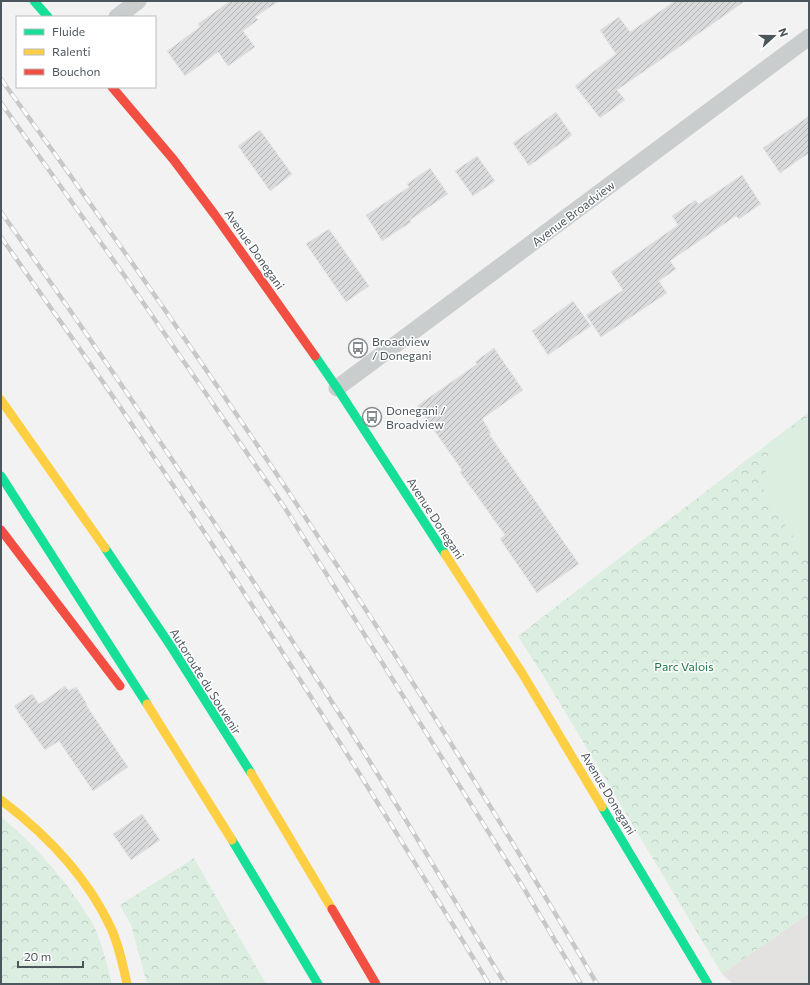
<svg xmlns="http://www.w3.org/2000/svg" width="810" height="985" font-family="Commissioner,sans-serif">
<style>
.commercial{fill:#e4e2e0}
.forest{fill:url(#forest-crowns)}
.pitch{fill:#dbeee0}
.building{fill:url(#building-hatch);stroke:#e4e4e5}
.lines{fill:none;stroke-linecap:round;stroke-linejoin:round}
.street{stroke:#cacdce;stroke-width:17}
.fast{stroke:#16e098;stroke-width:9}
.slow{stroke:#ffcf43;stroke-width:9}
.jam{stroke:#f24e42;stroke-width:9}
.rail-casing{stroke:#c6c8c9;stroke-width:4.5}
.rail{stroke:#fff;stroke-width:3;stroke-dasharray:9;stroke-linecap:butt}
.labels{text-anchor:middle;dominant-baseline:central;stroke-width:3;stroke-linejoin:round;paint-order:stroke}
.street-label{font-size:12px;fill:#4c565d;stroke:#fff}
.poi-label{font-size:12px;fill:#4c565d;stroke:#fff;text-anchor:start}
.park-label{font-size:12px;fill:#247647;stroke:#fff}
</style>
<defs>
<pattern id="forest-crowns" width="20" height="18" patternUnits="userSpaceOnUse"><rect width="20" height="18" fill="#dbeee0"/><path d="M2 6a3 3 0 1 1 6 0M12 15a3 3 0 1 1 6 0" fill="none" stroke="#becec3"/></pattern>
<pattern id="building-hatch" width="6" height="6" patternUnits="userSpaceOnUse"><rect width="6" height="6" fill="#d9dadb"/><path d="M-1 1l2-2M0 6l6-6M5 7l2-2" fill="none" stroke="#b2b4b5"/></pattern>
</defs>
<rect width="100%" height="100%" fill="#f3f2f2"/>
<polygon class="commercial" points="809,913 809,984 733,984 722,974"/>
<g class="forest">
<polygon points="809,412 809,913 722,974 549,685 518,636"/>
<path d="M1 817C32 842 63 877 84 910 87 915 91 920 94 926 102 944 107 964 112 984H1Z"/>
<polygon points="194,858 266,984 147,984 131,925 120,905"/>
</g>
<polygon class="pitch" points="809,416 809,559 763,494 769,445"/>
<g class="building">
<polygon points="230,1 279,1 255,17 258,20 243,31 255,47 228,66 218,52 185,76 167,51 200,27 198,24"/>
<polygon points="675,1 745,1 711,25 617,90 625,100 600,118 575,86 616,54 600,30 619,17 630,32"/>
<polygon points="556,112 572,135 529,166 513,143"/>
<polygon points="809,116 809,153 780,173 763,148"/>
<polygon points="260,130 292,174 270,191 238,146"/>
<polygon points="477,156 495,181 473,196 455,171"/>
<polygon points="430,168 448,194 410,220 411,222 382,241 366,215 409,187 407,184"/>
<polygon points="742,175 761,204 739,219 736,216 670,261 676,269 659,281 667,293 601,337 586,315 623,290 611,272 678,225 672,216 695,200 699,204"/>
<polygon points="329,229 369,286 346,302 306,244"/>
<polygon points="573,301 591,326 548,355 532,331"/>
<polygon points="494,348 523,390 482,419 491,433 489,434 579,564 537,593 500,539 505,535 460,472 462,470 417,406 477,364 475,362"/>
<polygon points="65,686 69,691 76,687 87,704 86,705 128,767 93,791 59,741 45,750 14,706 32,694 39,704"/>
<polygon points="142,814 160,840 131,860 113,834"/>
</g>
<g class="lines">
<g class="street">
<polyline points="117,17 138,1"/>
<polyline points="337,388 809,37"/>
</g>
<g class="fast">
<polyline points="34,1 48,17"/>
<polyline points="315,356 337,388 445,554"/>
<polyline points="1,476 147,704"/>
<polyline points="105,548 172,648 251,773"/>
<polyline points="602,807 708,984"/>
<polyline points="232,840 318,984"/>
</g>
<g class="slow">
<polyline points="1,400 105,548"/>
<polyline points="445,554 522,673 602,807"/>
<polyline points="147,704 232,840"/>
<polyline points="251,773 332,909"/>
<path d="M1 800C46 834 87 876 111 928 119 946 123 965 127 984"/>
</g>
<g class="jam">
<polyline points="112,87 173,159 215,215 315,356"/>
<polyline points="1,530 120,686"/>
<polyline points="332,909 376,984"/>
</g>
<defs>
<g id="rail">
<path d="M1 79C213 371 414 672 597 984"/>
<polyline points="1,103 124,275 285,508 523,887 581,984"/>
<path d="M1 212C121 381 236 553 348 727 402 812 453 898 505 984"/>
<path d="M1 237C46 302 93 366 137 432 260 612 376 798 489 984"/>
</g>
</defs>
<use href="#rail" class="rail-casing"/>
<use href="#rail" class="rail"/>
</g>
<defs>
<symbol id="bus-ring" viewBox="-11 -11 22 22"><circle r="9.5" fill="#fff" stroke="#868d91" stroke-width="1.5"/><path d="M-5-6H5V4H4V6H2V4H-2V6H-4V4H-5ZM-3.5-4V0h7V-4ZM-3.5 1.2v1.5H-2V1.2ZM2 1.2v1.5H3.5V1.2Z" fill="#868d91"/></symbol>
</defs>
<g fill-rule="evenodd">
<use href="#bus-ring" x="347" y="337" width="22" height="22"/>
<use href="#bus-ring" x="361" y="406" width="22" height="22"/>
</g>
<g class="labels">
<g class="street-label">
<text transform="translate(573 213) rotate(-37)">Avenue Broadview</text>
<text transform="translate(255 249) rotate(55)">Avenue Donegani</text>
<text transform="translate(436 518) rotate(57)">Avenue Donegani</text>
<text transform="translate(206 681) rotate(58)">Autoroute du Souvenir</text>
<text transform="translate(609 793) rotate(59)">Avenue Donegani</text>
</g>
<g class="poi-label">
<text x="372" y="341">Broadview<tspan x="372" dy="14">/ Donegani</tspan></text>
<text x="386" y="410">Donegani /<tspan x="386" dy="14">Broadview</tspan></text>
</g>
<g class="park-label">
<text x="684" y="666">Parc Valois</text>
</g>
</g>
<rect width="810" height="985" fill="none" stroke="#4c565d" stroke-width="4"/>
<rect x="16" y="16" width="140" height="72" fill="#ffffff" stroke="#b7bbbe"/>
<rect x="24" y="29" width="20" height="6" fill="#16e098" stroke="#b7bbbe"/>
<text x="52" y="36" font-size="12" fill="#4c565d">Fluide</text>
<rect x="24" y="49" width="20" height="6" fill="#ffcf43" stroke="#b7bbbe"/>
<text x="52" y="56" font-size="12" fill="#4c565d">Ralenti</text>
<rect x="24" y="69" width="20" height="6" fill="#f24e42" stroke="#b7bbbe"/>
<text x="52" y="76" font-size="12" fill="#4c565d">Bouchon</text>
<g transform="translate(774 36) rotate(69)" stroke="#ffffff" stroke-width="3" paint-order="stroke">
<path d="M0-3L7 15L0 10L-7 15Z" fill="#4c565d"/>
<text y="-6" font-size="11" font-weight="bold" text-anchor="middle" fill="#4c565d">N</text>
</g>
<path d="M18 961v6h65v-6" fill="none" stroke="#4c565d" stroke-width="2"/>
<text x="24" y="961" font-size="12" fill="#4c565d" stroke="#ffffff" stroke-width="3" paint-order="stroke">20 m</text>
</svg>
